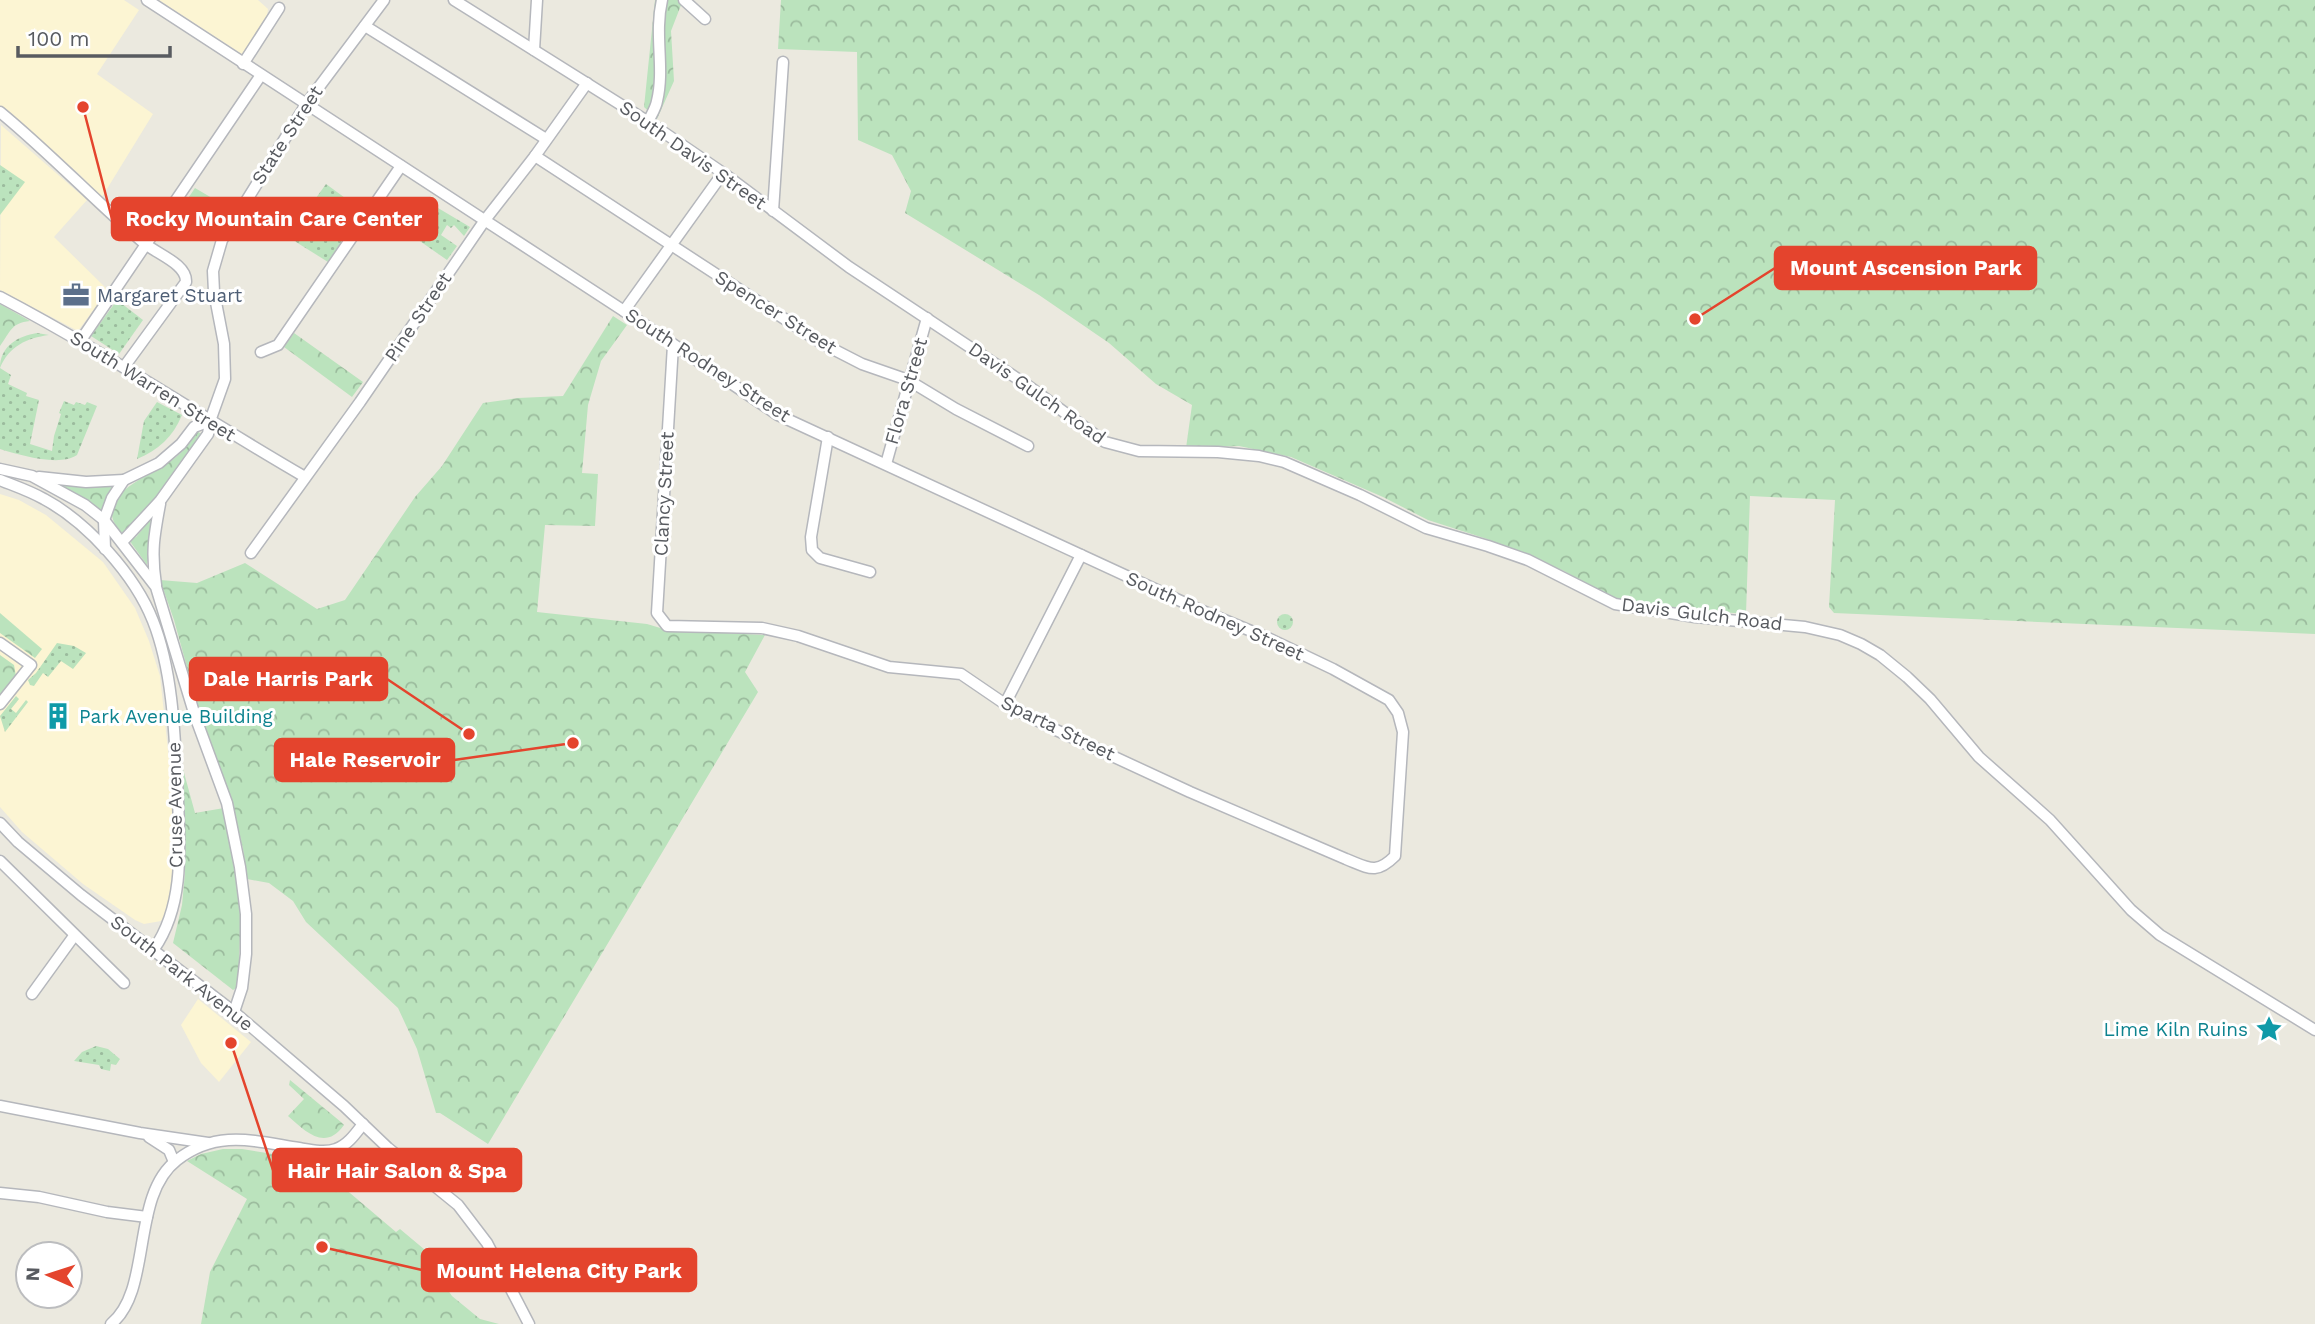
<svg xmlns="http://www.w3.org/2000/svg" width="2315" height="1324" font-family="'Work Sans',sans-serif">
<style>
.commercial{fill:#fcf5d3}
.grass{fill:url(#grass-dots)}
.forest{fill:url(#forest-crowns)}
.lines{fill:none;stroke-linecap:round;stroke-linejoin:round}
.minor-casing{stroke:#b5b7bc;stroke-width:13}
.minor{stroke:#fff;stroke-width:10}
.labels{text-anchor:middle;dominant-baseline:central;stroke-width:6;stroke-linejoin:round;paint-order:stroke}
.street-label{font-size:19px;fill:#585b60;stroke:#fff}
.service-label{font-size:19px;fill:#4e5e75;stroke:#fff;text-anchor:start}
.culture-label{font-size:19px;fill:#0d838f;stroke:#fff;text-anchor:start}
.leader{fill:none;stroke:#e4442d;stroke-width:2.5}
.callout-dot{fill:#e4442d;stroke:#fff;stroke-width:2.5}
.callout{fill:#e4442d;stroke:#e4442d;stroke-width:2.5}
.callout-label{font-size:21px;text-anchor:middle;font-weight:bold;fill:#fff}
</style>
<defs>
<pattern id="grass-dots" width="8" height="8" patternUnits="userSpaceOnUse" patternTransform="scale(1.75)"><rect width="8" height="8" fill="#bbe3bd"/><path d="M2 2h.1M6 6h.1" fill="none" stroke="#9bbb9d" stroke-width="1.8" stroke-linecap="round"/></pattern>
<pattern id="forest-crowns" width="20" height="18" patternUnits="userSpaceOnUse" patternTransform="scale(1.75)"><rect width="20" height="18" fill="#bbe3bd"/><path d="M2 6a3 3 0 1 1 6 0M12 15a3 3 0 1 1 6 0" fill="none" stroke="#9bbb9d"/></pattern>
</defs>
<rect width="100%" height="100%" fill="#ebe9df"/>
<g class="commercial">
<polygon points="0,0 124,0 139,10 97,74 153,114 102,197 78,173 0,106"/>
<polygon points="159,0 258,0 268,9 267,16 242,54"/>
<polygon points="1,125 87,200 54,237 108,290 78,331 0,290"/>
<polygon points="0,494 19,500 46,515 103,562 135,608 149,641 160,676 173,796 174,840 172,874 168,911 161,921 144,924 135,920 83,884 22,832 0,807"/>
<polygon points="198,999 251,1042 219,1082 201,1063 181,1025"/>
</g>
<g class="grass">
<polygon points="0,165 25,182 0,215"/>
<polygon points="326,184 363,211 328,262 288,237"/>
<polygon points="438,208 470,227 464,236 454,225 451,228 447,225 441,235 457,246 447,260 414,237 419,230 423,232"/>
<polygon points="117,300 143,320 119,354 91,336"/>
<path d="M37 333 49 335C27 338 9 346 0 368 0 346 18 336 37 333Z"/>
<path d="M0 368 11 375 8 384 27 393 26 396 39 400 30 444 52 451 54 436 61 414 59 413 64 401 74 405 76 402 85 405 87 402 97 406 77 455C60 467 19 455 0 449Z"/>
<path d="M157 402 182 415C173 437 158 450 137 459L144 421Z"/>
<circle cx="1285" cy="622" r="8"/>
<polygon points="57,643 74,646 86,653 73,669 61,661 48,677 43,673 34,686 30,685 28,680 36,673"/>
<polygon points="16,696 19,699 11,709 16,713 26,700 28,702 5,732 0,716"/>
<polygon points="96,1046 108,1049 120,1059 116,1065 111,1064 110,1071 101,1069 99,1065 74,1061 82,1052"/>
</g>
<g class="forest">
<polygon points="655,0 683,0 671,31 674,81 657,119 644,107"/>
<polygon points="781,0 2315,0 2315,634 1834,613 1829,607 1835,500 1750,496 1746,614 1660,607 1615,600 1564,571 1487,539 1428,520 1383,497 1291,457 1239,446 1186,448 1192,405 1156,384 1109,343 1039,295 905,213 911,191 892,155 858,140 857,52 778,49"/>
<polygon points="195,188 224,205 201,238 174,219"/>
<path d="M0 304 30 321C11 323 11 331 0 346Z"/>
<polygon points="613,316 627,325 601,361 588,405 582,473 598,474 595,526 545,525 537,612 647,624 667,630 765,635 745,672 758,692 488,1144 440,1113 436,1113 417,1049 398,1008 306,922 293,901 269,883 247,879 243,849 231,799 201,718 174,620 160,580 197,583 245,563 317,609 345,600 415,497 442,466 483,403 518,398 563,396"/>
<polygon points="294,333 363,382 352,397 284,347"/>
<path d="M198 432 202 434 137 523 127 532H121C87 495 155 475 176 457 185 450 191 440 198 432Z"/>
<polygon points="60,484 114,485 114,486 100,513"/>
<polygon points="151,519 153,519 147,565 129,540 136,537"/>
<polygon points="0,613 42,649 35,658 0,633"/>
<polygon points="0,655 14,665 16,676 0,702"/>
<polygon points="183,769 195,813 224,808 236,867 241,915 238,987 233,990 173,943 182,905 185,873"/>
<path d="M290 1080 341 1122 344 1125C325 1152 305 1131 288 1116L304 1099 289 1085Z"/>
<polygon points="223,1149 242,1149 311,1160 396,1232 400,1229 437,1260 434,1270 452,1296 480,1319 499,1324 201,1324 210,1272 247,1199 187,1161 201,1154"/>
</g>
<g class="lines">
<defs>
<g id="minor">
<path d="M147 0 624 311 778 415 1198 609 1268 638 1333 669 1389 700 1398 713 1403 732 1395 856C1376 875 1369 868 1346 859L1190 792 1056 730 1005 704 961 674 889 667 798 636 762 628 667 626 657 613 673 345"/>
<polyline points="454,0 650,123 723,173 849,267 1027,385 1105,442 1139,451 1218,452 1259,456 1284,462 1360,495 1426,528 1488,546 1528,560 1615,604 1695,617 1805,627 1840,635 1861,644 1880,655 1907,677 1930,699 1979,757 2050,820 2131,910 2160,935 2315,1030"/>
<polyline points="684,0 705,19"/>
<polyline points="365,26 546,139"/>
<polyline points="534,50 537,0"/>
<polyline points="243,64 279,8"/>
<path d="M0 112C50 153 95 201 144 243 157 254 187 264 186 282L124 367"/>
<path d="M648 122C651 115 656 108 657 101 665 68 654 35 662 0"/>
<polyline points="535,156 823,344 862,364 908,380 956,409 1028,446"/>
<polyline points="773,211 783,62"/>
<path d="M0 297C105 352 203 418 305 477"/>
<polyline points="624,311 723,173"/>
<polyline points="81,340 261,75"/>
<polyline points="261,352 278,345 401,166"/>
<polyline points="828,437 811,537 812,550 820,558 870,572"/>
<polyline points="886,464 927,318"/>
<polyline points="0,469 32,476 85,505 104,520 156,587 195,716 227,803 240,867 246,914 246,954 242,988 234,1012"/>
<polyline points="39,477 86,482 124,480"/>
<path d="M0 480C15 486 30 491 44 499 87 522 135 575 153 621 174 674 175 743 178 800 180 850 184 906 154 949"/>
<polyline points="122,542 160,501 208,434 210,421 225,379 224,344 214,292 213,271 222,240 307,103 384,0"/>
<polyline points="105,549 104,520 112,498 124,480 159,463 181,444 194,427 210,421"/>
<polyline points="251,553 360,402 485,220 535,156 587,83"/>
<path d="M156 585C151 552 154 536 160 504"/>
<polyline points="0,643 31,665 0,704"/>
<polyline points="1005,704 1081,555"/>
<polyline points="0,823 18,842 81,895 234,1012 344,1106 388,1148 458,1205 487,1243 529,1324"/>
<polyline points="0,861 124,983"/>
<polyline points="32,994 74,936"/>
<polyline points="0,1106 140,1133 208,1143"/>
<polyline points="149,1137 169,1150 174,1162"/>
<polyline points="0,1193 39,1197 107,1212 147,1217"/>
<path d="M111 1324C153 1290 130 1196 177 1160 217 1129 254 1141 299 1148 311 1150 325 1153 336 1149 348 1145 356 1133 363 1124"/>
</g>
</defs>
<use href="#minor" class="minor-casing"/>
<use href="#minor" class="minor"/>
</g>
<defs>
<symbol id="office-bare" viewBox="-9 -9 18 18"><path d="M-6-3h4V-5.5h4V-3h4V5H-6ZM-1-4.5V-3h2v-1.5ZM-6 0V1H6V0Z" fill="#5c6f8a" stroke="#fff" stroke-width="2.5" paint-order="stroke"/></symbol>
<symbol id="building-bare" viewBox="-9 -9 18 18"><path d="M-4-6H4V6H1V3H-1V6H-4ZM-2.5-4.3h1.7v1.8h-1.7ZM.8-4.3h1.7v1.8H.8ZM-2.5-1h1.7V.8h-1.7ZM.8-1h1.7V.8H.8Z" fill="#0f9aa8" stroke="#fff" stroke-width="2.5" paint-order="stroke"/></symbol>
<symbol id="sight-bare" viewBox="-9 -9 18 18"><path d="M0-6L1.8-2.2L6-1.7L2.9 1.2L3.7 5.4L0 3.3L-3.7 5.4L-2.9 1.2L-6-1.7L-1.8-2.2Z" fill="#0f9aa8" stroke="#fff" stroke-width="2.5" paint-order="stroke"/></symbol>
</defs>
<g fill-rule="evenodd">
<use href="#office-bare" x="57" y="276" width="38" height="38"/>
<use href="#building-bare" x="39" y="697" width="38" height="38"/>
<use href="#sight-bare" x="2250" y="1010" width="38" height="38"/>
</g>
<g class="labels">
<g class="street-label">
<text transform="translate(287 135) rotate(-57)">State Street</text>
<text transform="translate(693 155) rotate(35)">South Davis Street</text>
<text transform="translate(776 312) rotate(32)">Spencer Street</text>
<text transform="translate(418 317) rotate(-56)">Pine Street</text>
<text transform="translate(708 365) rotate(33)">South Rodney Street</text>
<text transform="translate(153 386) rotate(32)">South Warren Street</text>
<text transform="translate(906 391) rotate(-74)">Flora Street</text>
<text transform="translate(1037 393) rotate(35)">Davis Gulch Road</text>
<text transform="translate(664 494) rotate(-87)">Clancy Street</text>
<text transform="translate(1702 614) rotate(7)">Davis Gulch Road</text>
<text transform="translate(1215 616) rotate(24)">South Rodney Street</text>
<text transform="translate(1058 728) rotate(26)">Sparta Street</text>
<text transform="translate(175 805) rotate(-91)">Cruse Avenue</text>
<text transform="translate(182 973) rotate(38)">South Park Avenue</text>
</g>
<g class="service-label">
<text x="97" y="295">Margaret Stuart</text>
</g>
<g class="culture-label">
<text x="79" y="716">Park Avenue Building</text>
<text x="2248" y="1029" text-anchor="end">Lime Kiln Ruins</text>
</g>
</g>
<path class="leader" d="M83 107L112 219M1695 319L1775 268M469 734L387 679M573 743L454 760M231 1043L273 1170M322 1247L422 1270"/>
<g class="callout-dot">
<circle cx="83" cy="107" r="7"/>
<circle cx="1695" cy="319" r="7"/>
<circle cx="469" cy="734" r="7"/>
<circle cx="573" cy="743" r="7"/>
<circle cx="231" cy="1043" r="7"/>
<circle cx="322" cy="1247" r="7"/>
</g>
<g class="callout">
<rect x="112" y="198" width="325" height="42" rx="7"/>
<rect x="1775" y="247" width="261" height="42" rx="7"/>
<rect x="190" y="658" width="197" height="42" rx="7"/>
<rect x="275" y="739" width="179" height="42" rx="7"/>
<rect x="273" y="1149" width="248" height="42" rx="7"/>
<rect x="422" y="1249" width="274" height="42" rx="7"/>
</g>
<g class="callout-label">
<text x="274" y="226">Rocky Mountain Care Center</text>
<text x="1906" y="275">Mount Ascension Park</text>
<text x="288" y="686">Dale Harris Park</text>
<text x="365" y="767">Hale Reservoir</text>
<text x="397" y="1178">Hair Hair Salon &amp; Spa</text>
<text x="559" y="1278">Mount Helena City Park</text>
</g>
<g transform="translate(49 1275) rotate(273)"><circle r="33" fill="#ffffff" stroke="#bcbdbf" stroke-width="2"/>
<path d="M0-5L12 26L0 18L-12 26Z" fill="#e4442d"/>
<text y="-10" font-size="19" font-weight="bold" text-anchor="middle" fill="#585b60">N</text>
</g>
<path d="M18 46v10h152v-10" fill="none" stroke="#585b60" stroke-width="3.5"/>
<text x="28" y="46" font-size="21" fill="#585b60" stroke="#ffffff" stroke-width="5" paint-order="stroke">100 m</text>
</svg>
